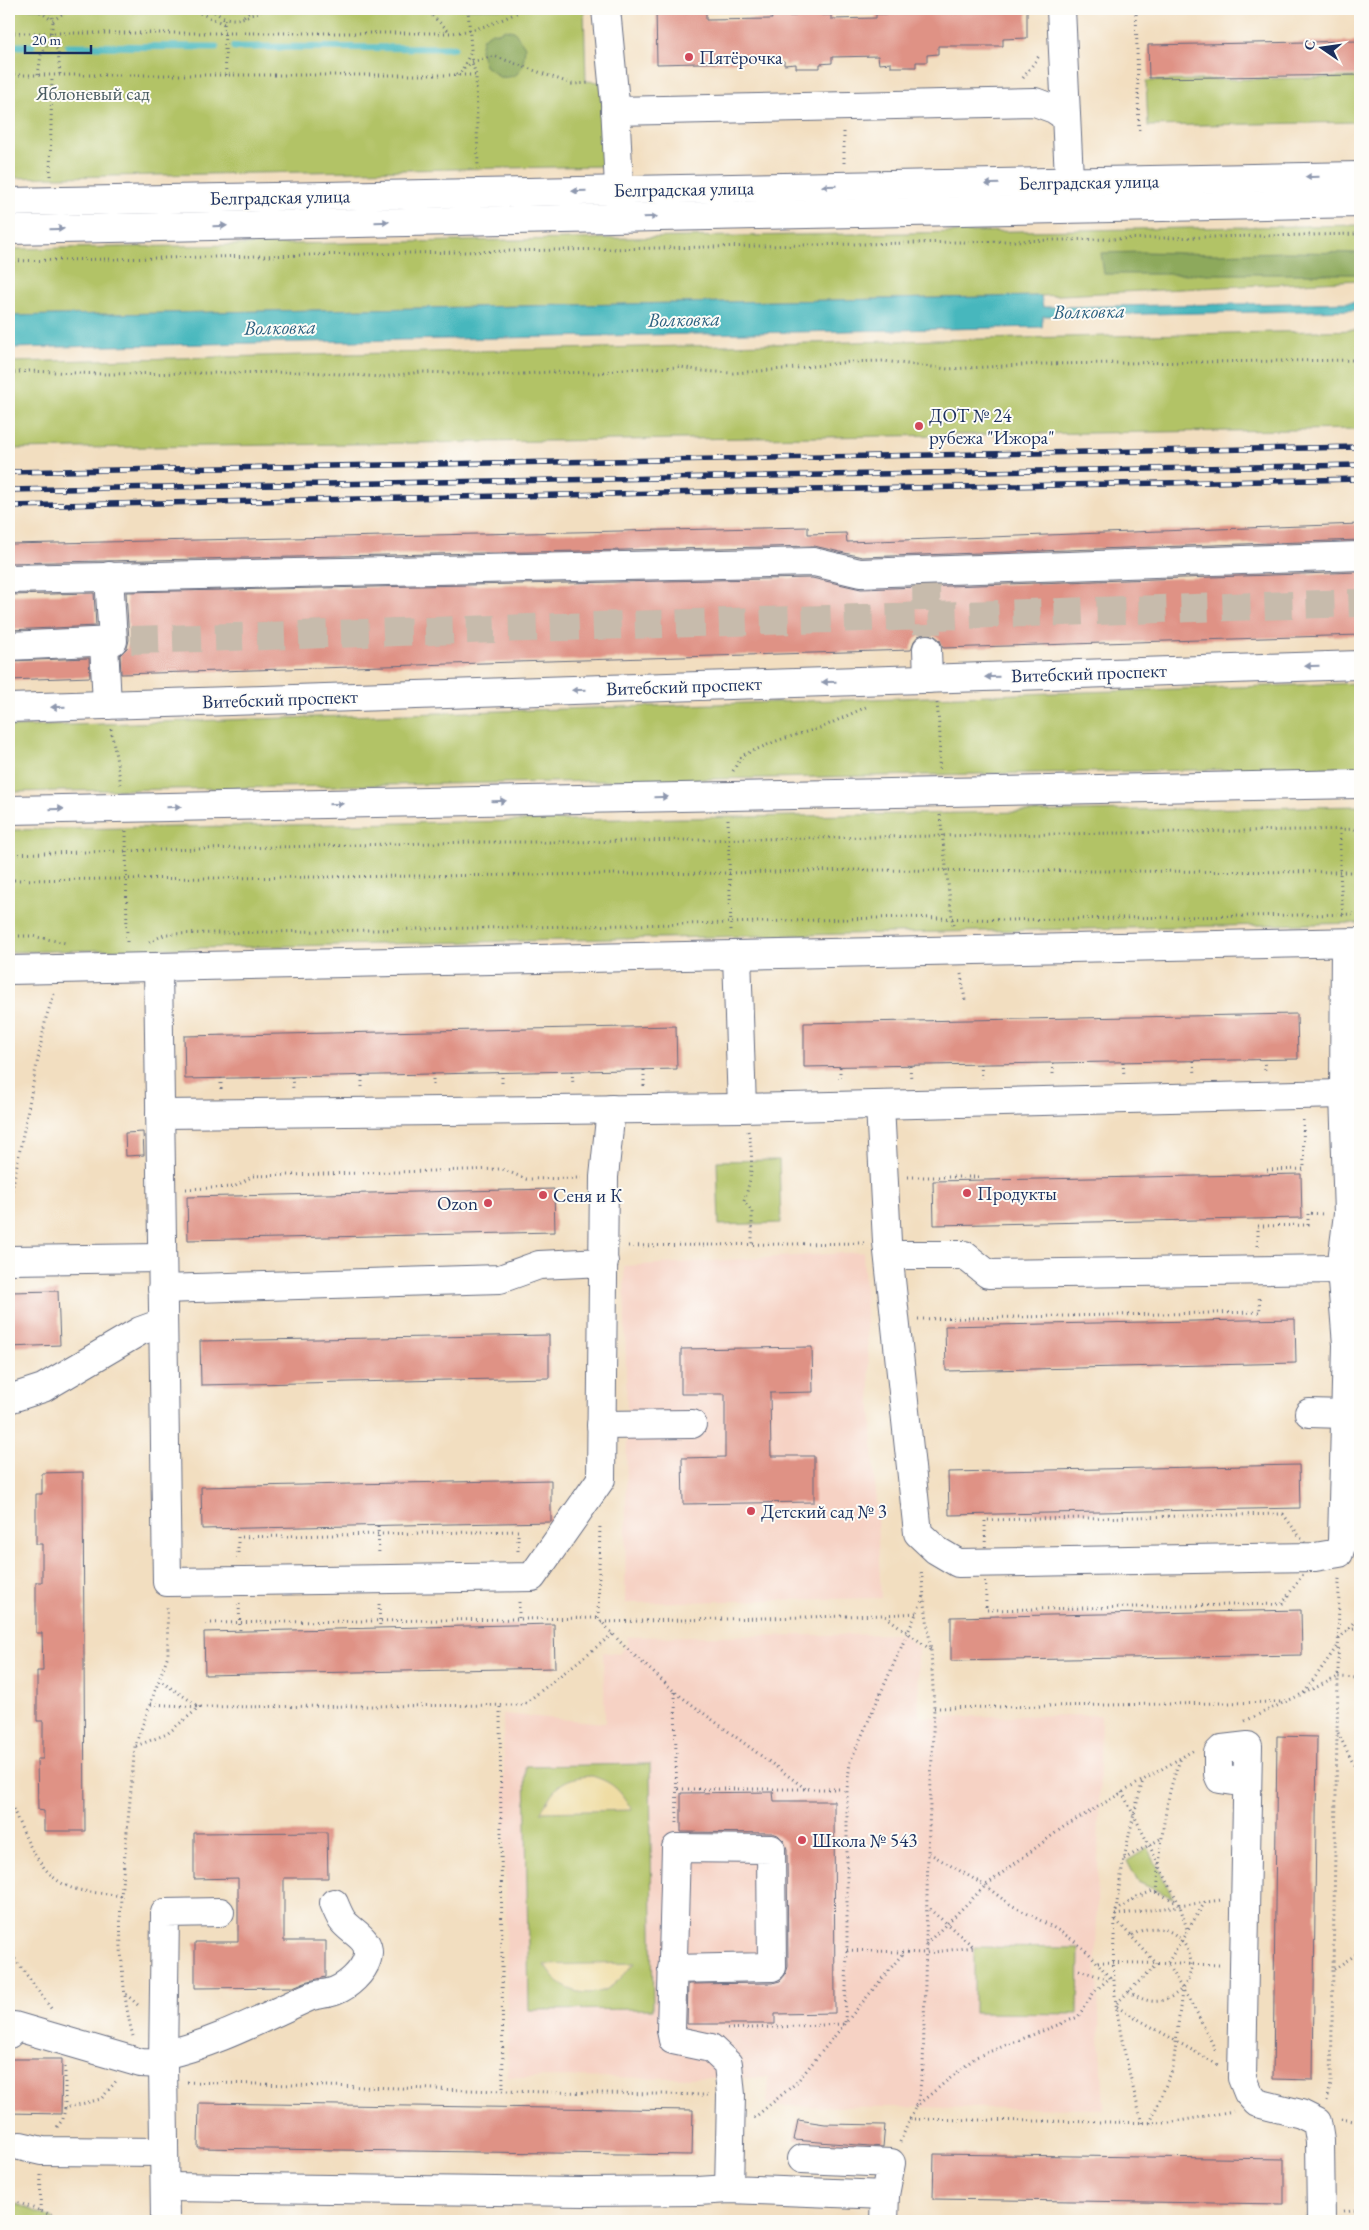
<svg xmlns="http://www.w3.org/2000/svg" width="1369" height="2230" font-family="'EB Garamond',serif">
<style>
.built{fill:#f6d2c4}
.green{fill:#b2c366;stroke:#667962}
.forest{fill:#8da95b;stroke:#546c5c}
.sand{fill:#eeda9e;stroke:#84847e}
.water{fill:#47b7bd;stroke:#31738e}
.lines{fill:none;stroke-linecap:round;stroke-linejoin:round}
.stream{stroke:#47b7bd;stroke-width:7}
.building{fill:#df9285}
.minor-tunnel{stroke:#c7bbac;stroke-width:28;stroke-dasharray:28 14;stroke-linecap:butt}
.minor-casing{stroke:#666c80;stroke-width:30}
.major-casing{stroke:#666c80;stroke-width:30}
.path{stroke:#666c80;stroke-width:3;stroke-dasharray:1 4;stroke-linecap:butt}
.minor{stroke:#fff;stroke-width:28}
.major{stroke:#fff;stroke-width:28}
.rail-casing{stroke:#1b2f5e;stroke-width:5.5}
.rail{stroke:#fdfcf7;stroke-width:4;stroke-dasharray:11;stroke-linecap:butt}
.oneway{fill:#8d97ae}
.poi-dot{fill:#d1495b;stroke:#fdfcf7;stroke-width:2}
.labels{text-anchor:middle;dominant-baseline:central;stroke-width:4;stroke-linejoin:round;paint-order:stroke}
.poi-label{font-size:19px;fill:#1b2f5e;stroke:#fdfcf7;text-anchor:start}
.park-label{font-size:19px;fill:#485b60;stroke:#fdfcf7}
.street-label{font-size:19px;fill:#1b2f5e;stroke:#fdfcf7}
.water-label{font-size:20px;font-style:italic;fill:#2a5f7f;stroke:#fdfcf7}
</style>
<rect width="100%" height="100%" fill="#fdfcf7"/>
<filter id="ink" filterUnits="userSpaceOnUse"><feTurbulence type="fractalNoise" baseFrequency=".02" numOctaves="2"/><feDisplacementMap in="SourceGraphic" scale="10" xChannelSelector="R" yChannelSelector="G"/><feConvolveMatrix kernelMatrix="1 2 1 2 8 2 1 2 1" color-interpolation-filters="sRGB"/></filter>
<filter id="wash" filterUnits="userSpaceOnUse"><feTurbulence type="fractalNoise" baseFrequency=".0096" numOctaves="4" result="noise"/><feDisplacementMap in="SourceGraphic" scale="20" xChannelSelector="R" yChannelSelector="G"/><feGaussianBlur stdDeviation="1.12" result="paint"/><feColorMatrix in="noise" values="0 0 0 0 0 0 0 0 0 0 0 0 0 0 0 0 0 1.4 0 .05"/><feComposite in="paint" operator="in"/></filter>
<g filter="url(#wash)">
<rect width="100%" height="100%" fill="#f2dec0"/>
<g class="built">
<polygon points="863,1252 881,1598 625,1603 627,1425 624,1266"/>
<polygon points="903,1634 918,1648 919,1717 1101,1715 1096,1958 1104,2109 767,2106 769,2078 508,2077 503,1714 605,1723 603,1652 620,1654 627,1644 627,1637"/>
</g>
<g class="green">
<polygon points="9,9 584,9 586,81 600,82 609,148 604,166 9,178"/>
<polygon points="1360,77 1360,122 1148,126 1146,81"/>
<polygon points="1360,225 1360,280 1041,296 9,316 9,249"/>
<polygon points="1360,330 1360,429 9,449 9,362"/>
<polygon points="1360,683 1360,767 9,792 9,727"/>
<polygon points="1360,806 1360,923 9,952 9,830"/>
<polygon points="779,1160 781,1223 719,1225 717,1161"/>
<polygon points="650,1764 653,2009 529,2010 525,1766"/>
<polygon points="1148,1848 1173,1898 1138,1882 1127,1861"/>
<polygon points="974,1947 1079,1948 1078,2014 974,2013"/>
<polygon points="9,2201 52,2218 55,2221 9,2221"/>
</g>
<g class="forest">
<path d="M505 29 514 31 525 47C523 68 522 79 499 77L495 73 485 66 480 49 483 38 492 32 499 33Z"/>
<polygon points="1143,252 1215,254 1286,252 1360,253 1360,274 1104,274 1101,253"/>
</g>
<g class="sand">
<path d="M592 1776C615 1783 620 1791 632 1810L541 1812C554 1787 562 1777 592 1776Z"/>
<path d="M635 1963C628 1970 621 1979 613 1985 597 1998 570 1994 556 1980 551 1976 548 1970 544 1965Z"/>
</g>
<polygon class="water" points="1041,296 1043,307 1360,302 1360,310 1043,316 1042,327 9,348 9,316"/>
<g class="lines">
<g class="stream">
<polyline points="9,46 32,46"/>
<polyline points="68,46 216,47"/>
<polyline points="234,47 454,48"/>
</g>
</g>
<g id="blocks">
<g class="building">
<polygon points="656,9 706,9 706,20 772,19 771,16 795,16 795,11 821,10 821,15 831,15 831,19 876,18 876,14 889,14 889,10 1027,9 1027,38 1003,39 1003,46 938,46 938,54 927,55 927,62 916,62 916,67 891,67 891,63 879,64 878,56 832,57 832,63 820,64 820,68 796,68 796,64 784,65 784,61 657,64"/>
<polygon points="1360,41 1360,75 1149,78 1148,45"/>
<polygon points="1360,524 1360,540 862,557 814,546 9,563 9,544 808,527 808,534 846,533 847,542"/>
<polygon points="1360,572 1360,635 943,648 940,640 935,636 926,633 918,636 914,641 911,650 121,674 120,655 127,648 129,640 126,592 812,578 861,589"/>
<polygon points="94,593 96,626 9,630 9,595"/>
<polygon points="89,658 90,677 9,680 9,661"/>
<polygon points="1297,1014 1298,1059 804,1067 804,1023"/>
<polygon points="676,1026 677,1069 185,1079 184,1036"/>
<polygon points="143,1132 144,1155 126,1156 125,1133"/>
<polygon points="1301,1174 1302,1218 934,1225 933,1181"/>
<polygon points="554,1189 555,1232 188,1240 187,1197"/>
<polygon points="58,1291 60,1345 9,1347 9,1292"/>
<polygon points="1295,1319 1296,1363 946,1371 945,1326"/>
<polygon points="549,1335 549,1378 201,1385 200,1341"/>
<polygon points="812,1347 813,1392 770,1393 771,1456 814,1456 814,1502 683,1504 682,1458 725,1457 725,1394 681,1394 681,1349"/>
<polygon points="1299,1465 1300,1508 949,1515 948,1472"/>
<polygon points="83,1472 85,1831 44,1831 44,1811 38,1810 37,1759 43,1759 43,1721 37,1721 37,1671 43,1671 42,1633 36,1633 36,1582 42,1582 42,1544 36,1544 36,1494 42,1494 42,1473"/>
<polygon points="551,1480 551,1522 202,1529 201,1487"/>
<polygon points="1301,1610 1302,1655 951,1661 951,1617"/>
<polygon points="554,1624 555,1668 205,1675 204,1632"/>
<polygon points="1277,1736 1317,1737 1313,2080 1273,2079"/>
<polygon points="773,1792 774,1801 834,1801 835,2013 775,2014 775,2024 687,2024 688,1984 772,1983 780,1981 785,1975 788,1967 787,1849 784,1841 778,1835 772,1833 681,1832 681,1793"/>
<polygon points="327,1832 328,1878 284,1878 284,1941 326,1941 326,1977 305,1982 293,1987 195,1988 195,1942 238,1942 238,1878 194,1879 194,1833"/>
<polygon points="9,2059 62,2059 61,2114 9,2113"/>
<polygon points="199,2103 693,2110 692,2155 198,2148"/>
<polygon points="798,2120 825,2124 885,2125 883,2147 794,2140"/>
<polygon points="934,2154 1284,2159 1284,2204 933,2199"/>
</g>
</g>
</g>
<g filter="url(#ink)">
<use href="#blocks" fill-opacity="0" stroke="#666c80" stroke-width="1"/>
<g class="lines">
<g class="minor-tunnel">
<polyline points="926,583 927,634"/>
<polyline points="131,640 1360,603"/>
</g>
<defs>
<g id="minor">
<polyline points="606,9 615,103 620,209"/>
<polyline points="1061,9 1070,199"/>
<polyline points="615,111 1035,102 1054,109 1066,117"/>
<polyline points="9,202 1360,176"/>
<polyline points="9,230 1360,203"/>
<polyline points="9,579 814,562 860,573 1360,556"/>
<polyline points="104,643 107,705"/>
<polyline points="9,646 113,641 109,576"/>
<polyline points="927,649 928,679"/>
<polyline points="737,955 742,1108"/>
<polyline points="158,967 167,1582 532,1577 601,1479 604,1177 611,1109"/>
<polyline points="9,970 1360,942"/>
<polyline points="880,1105 887,1242 918,1533 936,1550 958,1563 1315,1557 1339,1553 1342,1541 1347,1345 1341,1269 1348,1214 1344,1094 1345,943"/>
<polyline points="160,1114 742,1108 1344,1094"/>
<polyline points="889,1255 964,1255 988,1274 1341,1269"/>
<polyline points="9,1260 162,1258"/>
<polyline points="162,1289 500,1279 539,1265 604,1262"/>
<polyline points="9,1399 43,1388 140,1331 162,1323"/>
<polyline points="1309,1413 1345,1414"/>
<polyline points="601,1425 692,1424"/>
<polyline points="1247,1783 1220,1779 1218,1774 1218,1753 1222,1749 1248,1746 1242,2078 1248,2093 1257,2103 1301,2114 1317,2122 1320,2141 1321,2221"/>
<polyline points="672,1969 772,1967 771,1849 676,1848 671,2030 673,2040 711,2048 728,2064 731,2095 729,2189"/>
<polyline points="9,2034 14,2026 141,2063 163,2064"/>
<path d="M163 2055C214 2044 262 2018 309 1997 318 1994 327 1994 335 1991 348 1986 363 1972 367 1959 373 1938 351 1933 342 1920 339 1915 336 1908 334 1903"/>
<polyline points="20,2146 42,2151 164,2152"/>
<polyline points="802,2159 891,2163 885,2195"/>
<polyline points="166,2187 585,2192 698,2191 729,2189 885,2195 884,2221"/>
<polyline points="165,2221 163,2064 165,1913 220,1912"/>
</g>
<g id="major">
<polyline points="9,708 1360,665"/>
<polyline points="9,810 1360,784"/>
</g>
</defs>
<use href="#minor" class="minor-casing"/>
<use href="#major" class="major-casing"/>
<g class="path">
<polyline points="36,9 52,20"/>
<polyline points="191,9 224,24"/>
<path d="M210 9C233 26 242 18 266 9"/>
<polyline points="425,9 450,32"/>
<polyline points="468,9 472,62 476,75 478,169"/>
<polyline points="1136,9 1139,133"/>
<polyline points="244,16 252,9"/>
<polyline points="224,19 226,76"/>
<polyline points="53,21 68,9"/>
<path d="M9 33H451C477 31 501 21 524 9"/>
<polyline points="50,41 58,51 60,76"/>
<polyline points="463,68 470,54"/>
<polyline points="9,75 476,75"/>
<polyline points="38,75 41,55 50,41 53,21 50,9"/>
<polyline points="457,75 472,62 494,56 572,84 590,83"/>
<polyline points="1023,78 1039,56"/>
<polyline points="844,163 844,129"/>
<polyline points="50,176 52,76"/>
<polyline points="9,261 1360,234"/>
<polyline points="9,373 29,371 102,374 309,372 382,377 421,372 510,375 549,372 599,373 621,369 681,367 702,371 733,373 797,368 849,362 883,361 948,369 1042,364 1360,360"/>
<polyline points="937,703 940,735 939,769"/>
<polyline points="111,729 121,785"/>
<polyline points="733,771 743,755 779,740 823,727 868,706"/>
<polyline points="940,815 953,926"/>
<polyline points="728,819 731,930"/>
<polyline points="1340,829 1340,873 1343,916"/>
<polyline points="126,831 127,945"/>
<polyline points="9,854 470,842 571,842 1360,829"/>
<polyline points="9,880 728,873 857,870 1360,872"/>
<polyline points="9,936 32,936 66,943"/>
<polyline points="149,942 166,934 731,923 904,917 1006,920 1360,914"/>
<polyline points="961,974 965,1000"/>
<polyline points="1264,1059 1265,1071"/>
<polyline points="1194,1061 1195,1075"/>
<polyline points="1123,1062 1124,1076"/>
<polyline points="1053,1063 1053,1077"/>
<polyline points="981,1064 982,1079"/>
<polyline points="910,1066 911,1080"/>
<polyline points="840,1067 840,1081"/>
<polyline points="572,1071 573,1085"/>
<polyline points="502,1072 502,1087"/>
<polyline points="433,1074 433,1088"/>
<polyline points="292,1077 293,1089"/>
<polyline points="221,1078 221,1090"/>
<polyline points="644,1086 644,1069"/>
<polyline points="362,1087 362,1075"/>
<path d="M748 1131C754 1155 752 1179 744 1201L752 1212V1244"/>
<polyline points="1267,1170 1304,1169 1303,1120"/>
<polyline points="908,1177 980,1177"/>
<polyline points="186,1189 234,1187 253,1176 502,1169 526,1179 581,1178"/>
<polyline points="9,1205 46,1018 54,994"/>
<polyline points="628,1246 864,1243"/>
<polyline points="1258,1246 1258,1226 1308,1225 1308,1213 1323,1214"/>
<polyline points="918,1319 1260,1312 1259,1295"/>
<polygon points="1283,1514 1315,1557 1282,1604 986,1610 985,1520"/>
<polyline points="378,1526 379,1555"/>
<polyline points="238,1558 238,1537 518,1531 518,1553"/>
<polyline points="519,1602 519,1619"/>
<polyline points="239,1604 240,1631"/>
<polyline points="379,1604 380,1628"/>
<polyline points="885,1615 916,1613"/>
<polyline points="598,1618 600,1524"/>
<polyline points="601,1622 884,1615 931,1650"/>
<polyline points="206,1623 598,1618 625,1647 675,1692 806,1789"/>
<polyline points="1348,1629 1360,1627"/>
<polyline points="1339,1639 1360,1615"/>
<polyline points="675,1692 677,1825"/>
<polyline points="1304,1693 1338,1645"/>
<polyline points="151,1704 200,1707 523,1705 613,1634"/>
<polyline points="500,1707 503,2091"/>
<polyline points="934,1708 1281,1702"/>
<polyline points="1245,1721 1338,1677 1339,1577"/>
<polyline points="1338,1733 1360,1777"/>
<polyline points="136,1746 167,1734 200,1707 159,1680"/>
<polyline points="678,1789 847,1789"/>
<polyline points="1122,1792 1180,1906 1187,1929"/>
<path d="M9 1800C23 1830 37 1876 72 1888 87 1893 106 1893 121 1896"/>
<path d="M929 1853C947 1864 967 1874 985 1886 994 1892 1003 1900 1013 1906 1052 1927 1083 1939 1109 1978"/>
<polyline points="1124,1859 1162,1838"/>
<path d="M1157 1893C1161 1846 1163 1801 1181 1758"/>
<polyline points="1205,1902 1167,1964 1197,2013 1217,2053"/>
<polyline points="1116,1911 1137,1897 1153,1891 1177,1902"/>
<polyline points="1115,1915 1221,1900"/>
<polyline points="1116,1920 1157,1964 1116,2004"/>
<polyline points="926,1944 985,1886 1062,1828 1194,1750"/>
<polyline points="847,1950 926,1953 974,1947 927,1907"/>
<polyline points="9,1951 53,2011"/>
<polyline points="1098,1962 1220,1965"/>
<polyline points="1334,1969 1360,1952"/>
<polyline points="1079,1970 1107,1979"/>
<path d="M1129 1991C1141 2000 1155 2005 1169 1998 1217 1974 1178 1905 1131 1936"/>
<polyline points="126,1994 140,2007"/>
<polyline points="1117,2007 1218,2065"/>
<polyline points="727,2029 845,2024 847,1950 847,1789 850,1762 924,1596 921,1569"/>
<path d="M133 2036C122 1998 119 1936 121 1896L135 1746 168 1655 167 1605"/>
<polyline points="187,2082 503,2091 708,2095"/>
<polyline points="1327,2101 1331,2084 1338,1677 1360,1678"/>
<polyline points="915,2107 976,2057 1078,2017 1094,1992 1113,1975"/>
<polyline points="65,2108 65,2066"/>
<polyline points="754,2118 796,2083 904,1952"/>
<polyline points="909,2119 1169,2123 1233,2111"/>
<polyline points="1341,2119 1360,2122"/>
<path d="M1142 2123C1132 2083 1121 2044 1116 2004 1107 1928 1123 1853 1143 1780"/>
<polyline points="1150,2123 1173,2068 1182,1991"/>
<polyline points="57,2127 63,2119 65,2108 101,2099 117,2080"/>
<polyline points="900,2142 918,2101 923,2068 928,1853 934,1708 931,1651 924,1596"/>
<polyline points="9,2199 54,2216 59,2221"/>
<polyline points="40,2211 41,2174"/>
<polyline points="1344,2211 1360,2209"/>
</g>
<use href="#minor" class="minor"/>
<use href="#major" class="major"/>
<defs>
<g id="rail">
<polyline points="9,472 1360,447"/>
<polyline points="9,490 1360,465"/>
<polyline points="9,506 1360,479"/>
</g>
</defs>
<use href="#rail" class="rail-casing"/>
<use href="#rail" class="rail"/>
</g>
<defs><path id="oneway-solid" d="M-6-.8H1V-3.2L6.5 0L1 3.2V.8H-6Z" transform="scale(1.25)"/></defs>
<g class="oneway">
<use href="#oneway-solid" transform="translate(1312 177) rotate(179)"/>
<use href="#oneway-solid" transform="translate(992 184) rotate(179)"/>
<use href="#oneway-solid" transform="translate(829 186) rotate(179)"/>
<use href="#oneway-solid" transform="translate(579 191) rotate(179)"/>
<use href="#oneway-solid" transform="translate(650 217) rotate(-1)"/>
<use href="#oneway-solid" transform="translate(382 222) rotate(-1)"/>
<use href="#oneway-solid" transform="translate(220 226) rotate(-1)"/>
<use href="#oneway-solid" transform="translate(57 229) rotate(-1)"/>
<use href="#oneway-solid" transform="translate(1312 666) rotate(178)"/>
<use href="#oneway-solid" transform="translate(992 677) rotate(178)"/>
<use href="#oneway-solid" transform="translate(829 682) rotate(178)"/>
<use href="#oneway-solid" transform="translate(579 690) rotate(178)"/>
<use href="#oneway-solid" transform="translate(58 707) rotate(178)"/>
<use href="#oneway-solid" transform="translate(661 797) rotate(-1)"/>
<use href="#oneway-solid" transform="translate(499 801) rotate(-1)"/>
<use href="#oneway-solid" transform="translate(336 804) rotate(-1)"/>
<use href="#oneway-solid" transform="translate(174 807) rotate(-1)"/>
<use href="#oneway-solid" transform="translate(57 809) rotate(-1)"/>
</g>
</g>
<g class="poi-dot">
<circle cx="689" cy="57" r="5"/>
<circle cx="919" cy="426" r="5"/>
<circle cx="967" cy="1193" r="5"/>
<circle cx="543" cy="1195" r="5"/>
<circle cx="488" cy="1203" r="5"/>
<circle cx="751" cy="1511" r="5"/>
<circle cx="802" cy="1840" r="5"/>
</g>
<g class="labels">
<g class="poi-label">
<text x="699" y="57">Пятёрочка</text>
<text x="929" y="415">ДОТ № 24<tspan x="929" dy="22">рубежа "Ижора"</tspan></text>
<text x="977" y="1193">Продукты</text>
<text x="553" y="1195">Сеня и К</text>
<text x="478" y="1203" text-anchor="end">Ozon</text>
<text x="761" y="1511">Детский сад № 3</text>
<text x="812" y="1840">Школа № 543</text>
</g>
<g class="park-label">
<text x="93" y="93">Яблоневый сад</text>
</g>
<g class="street-label">
<text transform="translate(1089 182) rotate(-1)">Белградская улица</text>
<text transform="translate(684 189) rotate(-1)">Белградская улица</text>
<text transform="translate(280 197) rotate(-1)">Белградская улица</text>
<text transform="translate(1089 673) rotate(-2)">Витебский проспект</text>
<text transform="translate(684 686) rotate(-2)">Витебский проспект</text>
<text transform="translate(280 699) rotate(-2)">Витебский проспект</text>
</g>
<g class="water-label">
<text transform="translate(1089 311) rotate(-1)">Волковка</text>
<text transform="translate(684 319) rotate(-1)">Волковка</text>
<text transform="translate(280 327) rotate(-1)">Волковка</text>
</g>
</g>
<rect width="1369" height="2230" fill="none" stroke="#fdfcf7" stroke-width="30"/>
<g transform="translate(1322 48) rotate(283)" stroke="#fdfcf7" stroke-width="4" paint-order="stroke">
<path d="M0-4L9 19L0 12L-9 19Z" fill="#1b2f5e"/>
<text y="-8" font-size="14" font-weight="bold" text-anchor="middle" fill="#1b2f5e">С</text>
</g>
<path d="M25 45v8h66v-8" fill="none" stroke="#1b2f5e" stroke-width="2.5"/>
<text x="32" y="45" font-size="15" fill="#1b2f5e" stroke="#fdfcf7" stroke-width="4" paint-order="stroke">20 m</text>
</svg>
